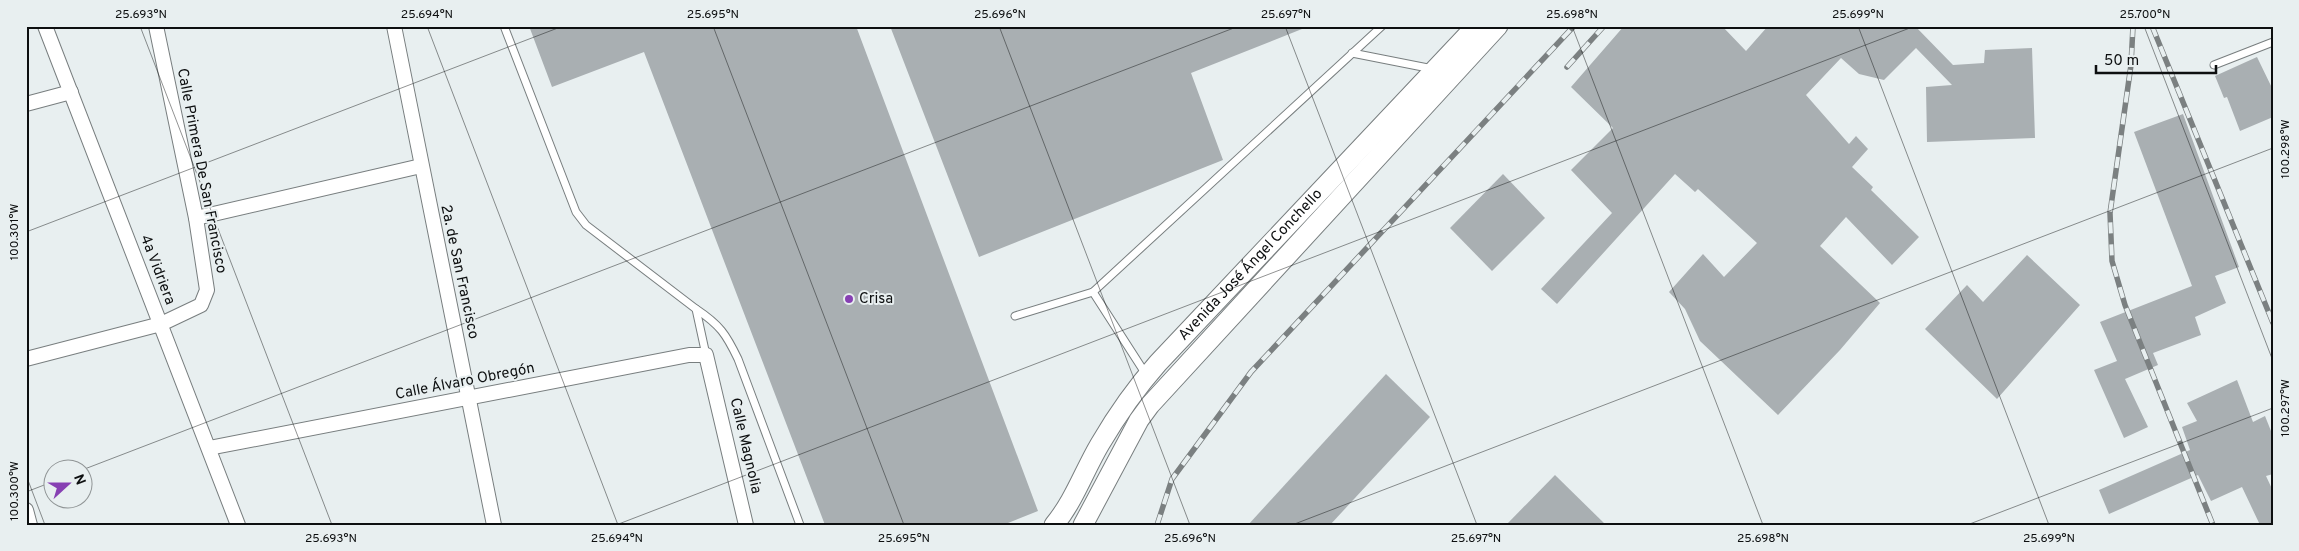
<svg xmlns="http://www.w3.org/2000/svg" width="2299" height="551" font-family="Overpass,sans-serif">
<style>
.building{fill:#a9afb2}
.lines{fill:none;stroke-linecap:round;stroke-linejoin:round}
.lane-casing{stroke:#787e7f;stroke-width:9}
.street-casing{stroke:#787e7f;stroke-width:16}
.secondary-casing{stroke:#787e7f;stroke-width:21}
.lane{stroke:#fff;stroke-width:7}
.street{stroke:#fff;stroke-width:14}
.secondary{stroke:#fff;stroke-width:19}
.rail-casing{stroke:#7b8081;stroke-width:5.5}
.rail{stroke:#e8eff0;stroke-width:4;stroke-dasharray:11;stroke-linecap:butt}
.ticks{fill:none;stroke:#0d0f10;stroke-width:1;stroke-opacity:0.45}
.poi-dot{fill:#8740b3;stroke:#e8eff0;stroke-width:2}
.labels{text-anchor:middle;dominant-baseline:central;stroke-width:4;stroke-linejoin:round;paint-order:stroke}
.street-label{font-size:15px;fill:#0d0f10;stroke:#e8eff0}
.poi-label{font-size:15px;fill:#0d0f10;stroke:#e8eff0;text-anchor:start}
.neatline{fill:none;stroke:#0d0f10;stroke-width:2}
.ticks-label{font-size:12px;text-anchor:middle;fill:#0d0f10}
</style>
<rect width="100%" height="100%" fill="#e8eff0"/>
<g class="building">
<polygon points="529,26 856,26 1038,511 1003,525 825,525 644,52 552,87"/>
<polygon points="890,26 1307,26 1307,27 1191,73 1223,160 979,257"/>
<polygon points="1624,26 1722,26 1746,51 1768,26 1915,26 1953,65 1984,63 1985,50 2032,48 2035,138 1927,142 1926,87 1952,85 1916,48 1884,80 1859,74 1841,58 1806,95 1849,144 1856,136 1868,149 1852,167 1873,187 1871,190 1919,237 1892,265 1846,217 1820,246 1880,303 1840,350 1778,415 1700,341 1685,309 1669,292 1703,254 1724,277 1757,243 1698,189 1695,192 1675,174 1557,304 1541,289 1612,213 1571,170 1613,128 1571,87"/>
<polygon points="2257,57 2273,90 2273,117 2240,131 2227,97 2224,98 2215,76"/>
<polygon points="2183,114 2239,267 2215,276 2226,303 2195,317 2201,335 2153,353 2158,365 2125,379 2148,427 2124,438 2094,370 2117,361 2100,322 2192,286 2134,132"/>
<polygon points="1503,174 1545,218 1492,271 1450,228"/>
<polygon points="2027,255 2080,305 1997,399 1925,329 1967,285 1983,302"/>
<polygon points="1386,374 1430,417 1330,525 1248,525"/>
<polygon points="2237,380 2253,422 2265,416 2273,436 2273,474 2266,476 2273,491 2273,525 2260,525 2242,487 2211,501 2198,475 2109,514 2099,490 2190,450 2182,427 2197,421 2187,403"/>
<polygon points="1555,475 1606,525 1506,525"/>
</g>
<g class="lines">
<defs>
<g id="lane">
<polyline points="504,26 576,212 586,225 696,309 706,355"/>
<polyline points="1352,53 1433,69"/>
<polyline points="2214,65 2273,42"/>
<polyline points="1093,292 1147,376"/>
<path d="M696 309C720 325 726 334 738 359L800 525"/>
<polyline points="1015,316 1093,292 1382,26"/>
</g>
<g id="street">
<polyline points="45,26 238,525"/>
<polyline points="394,26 494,525"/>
<polyline points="26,104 71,92"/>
<polyline points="196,218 421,166"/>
<polyline points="26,359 161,324 201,305 207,290 196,218 156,26"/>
<polyline points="209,448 689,355 706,355 746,525"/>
<polyline points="26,510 30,525"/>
</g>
<g id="secondary">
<path id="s1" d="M1054 525C1074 501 1084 471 1100 444 1117 415 1136 388 1158 363L1476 26"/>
<polyline points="1083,525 1139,420 1150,405 1498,26"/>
</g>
</defs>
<use href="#lane" class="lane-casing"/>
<use href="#street" class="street-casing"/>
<use href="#secondary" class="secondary-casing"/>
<use href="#lane" class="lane"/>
<use href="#street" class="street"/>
<use href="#secondary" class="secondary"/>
<defs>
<g id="rail">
<polyline points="2133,26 2131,65 2110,213 2112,261 2125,305 2213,525"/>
<polyline points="2152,26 2273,323"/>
<polyline points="1567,67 1604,26"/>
<polyline points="1157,525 1172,479 1251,372 1574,26"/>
</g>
</defs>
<use href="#rail" class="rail-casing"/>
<use href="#rail" class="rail"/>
</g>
<path class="ticks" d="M140 26 332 525M427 26 618 525M713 26 904 525M999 26 1190 525M1285 26 1477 525M1572 26 1763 525M1858 26 2049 525M2144 26 2273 361M26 232 563 26M82 470 1239 26M26 475 45 525M26 492 52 482M616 525 1915 26M1292 525 2273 148M1967 525 2273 408"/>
<circle class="poi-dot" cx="849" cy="299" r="5"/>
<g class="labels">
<g class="street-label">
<text transform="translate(201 171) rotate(79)">Calle Primera De San Francisco</text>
<text stroke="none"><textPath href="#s1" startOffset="328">Avenida José Ángel Conchello</textPath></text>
<text transform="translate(157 270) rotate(69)">4a Vidriera</text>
<text transform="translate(459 272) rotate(78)">2a. de San Francisco</text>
<text transform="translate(465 382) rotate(-11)">Calle Álvaro Obregón</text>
<text transform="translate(745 446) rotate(77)">Calle Magnolia</text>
</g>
<g class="poi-label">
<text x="859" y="299">Crisa</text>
</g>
</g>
<rect width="2299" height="551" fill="none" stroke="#e8eff0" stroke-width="55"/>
<g transform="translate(68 484) rotate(69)"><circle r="24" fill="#e8eff0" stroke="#909596"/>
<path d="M0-4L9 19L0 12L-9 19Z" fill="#8740b3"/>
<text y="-8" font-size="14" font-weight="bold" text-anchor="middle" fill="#0d0f10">N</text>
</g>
<path d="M2096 65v8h120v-8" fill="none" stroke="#0d0f10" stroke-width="2.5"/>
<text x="2104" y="65" font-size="15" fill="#0d0f10" stroke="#e8eff0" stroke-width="4" paint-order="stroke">50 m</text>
<rect x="28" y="28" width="2244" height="496" class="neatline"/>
<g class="ticks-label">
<text x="141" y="18">25.693°N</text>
<text x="427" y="18">25.694°N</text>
<text x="713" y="18">25.695°N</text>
<text x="1000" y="18">25.696°N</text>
<text x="1286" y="18">25.697°N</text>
<text x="1572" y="18">25.698°N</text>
<text x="1858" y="18">25.699°N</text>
<text x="2145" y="18">25.700°N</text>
<text transform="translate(2285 149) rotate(-90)" y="4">100.298°W</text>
<text transform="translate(14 232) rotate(-90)" y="4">100.301°W</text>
<text transform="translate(2285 408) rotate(-90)" y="4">100.297°W</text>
<text transform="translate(14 491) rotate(-90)" y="4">100.300°W</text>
<text x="331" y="542">25.693°N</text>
<text x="617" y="542">25.694°N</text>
<text x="904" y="542">25.695°N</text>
<text x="1190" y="542">25.696°N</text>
<text x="1476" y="542">25.697°N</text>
<text x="1763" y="542">25.698°N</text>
<text x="2049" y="542">25.699°N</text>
</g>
</svg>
